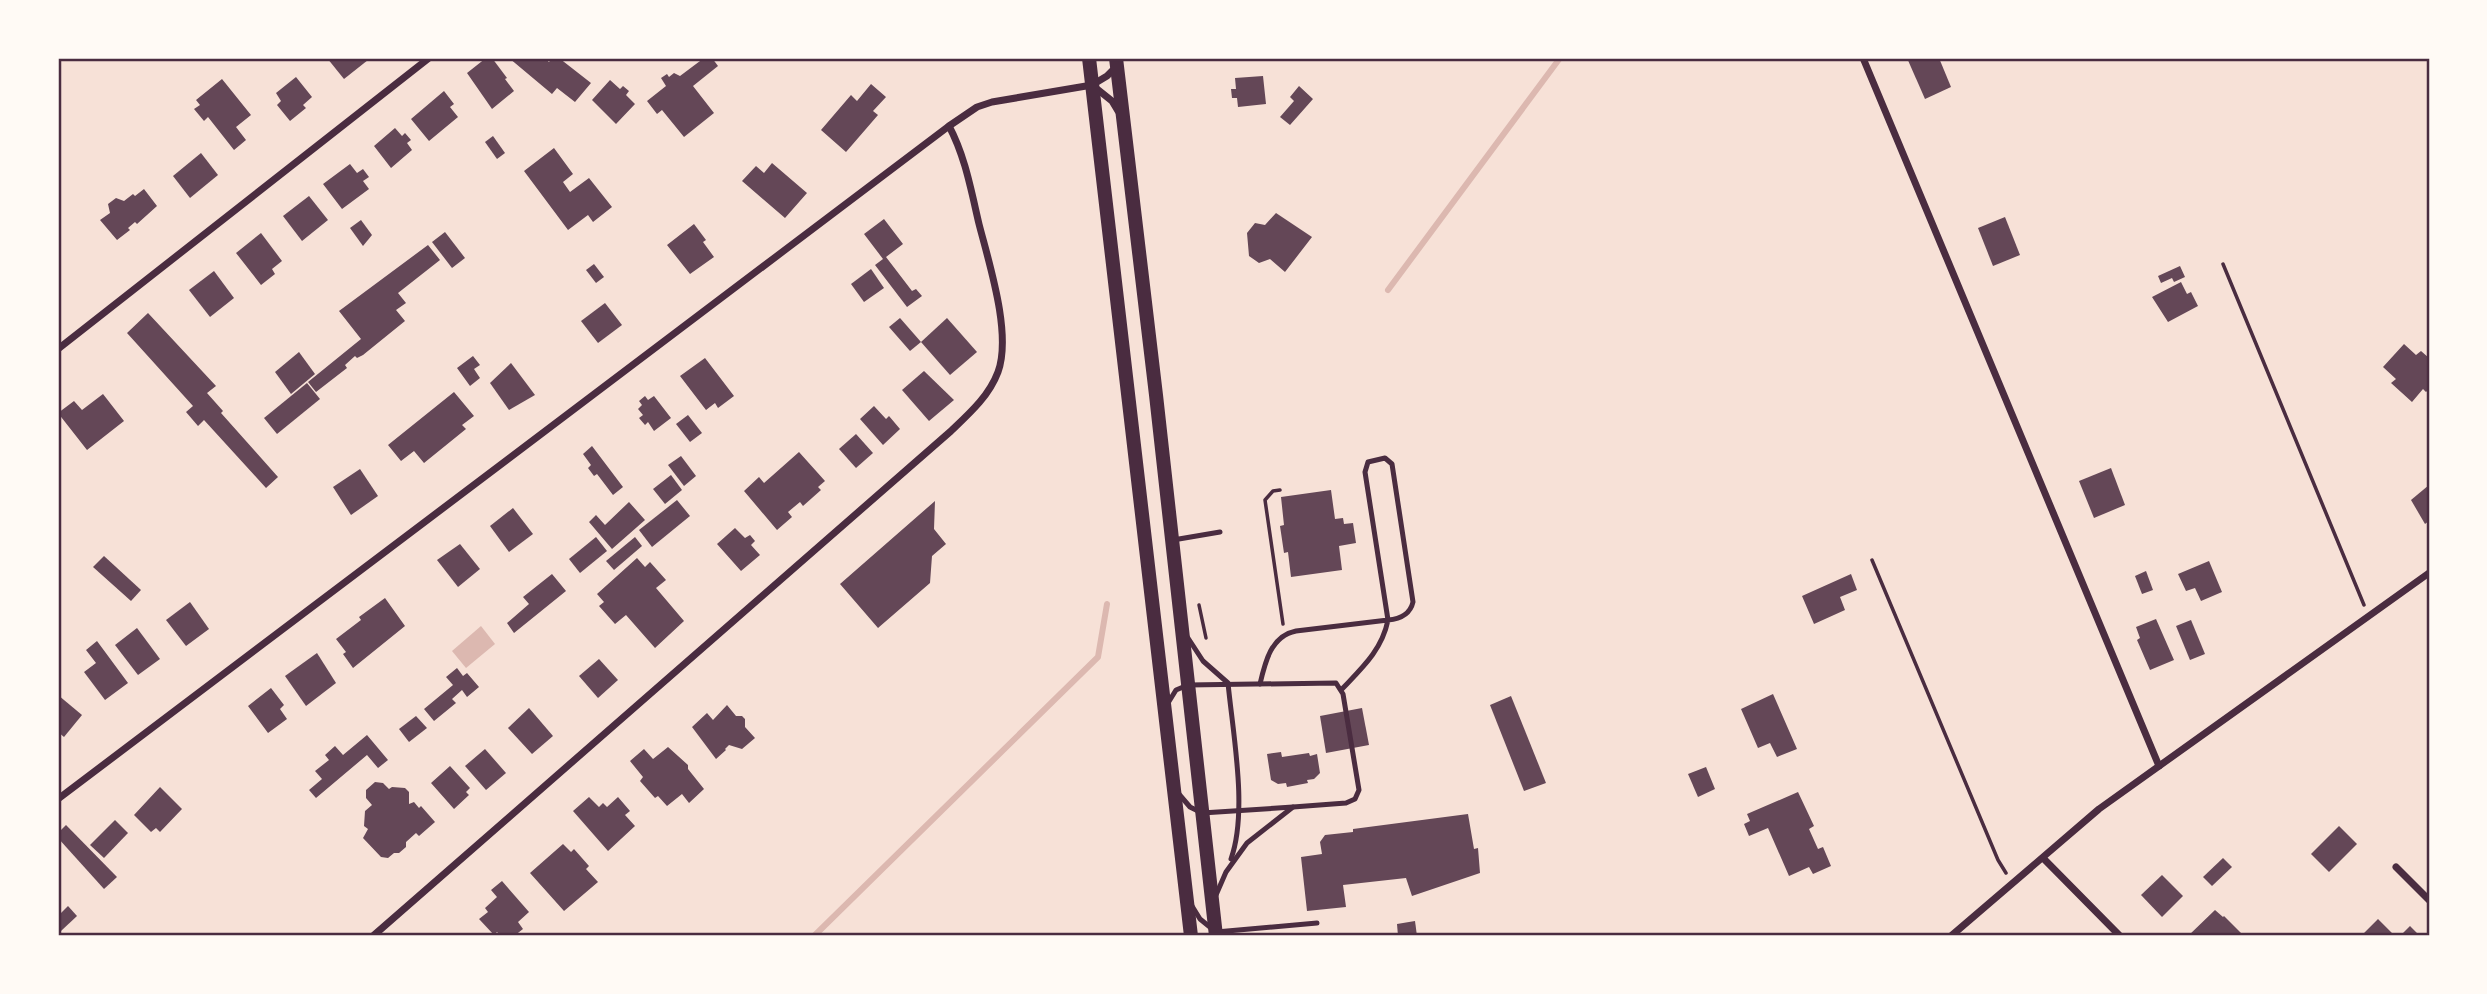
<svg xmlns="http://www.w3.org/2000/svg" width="2487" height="994" font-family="'DM Sans',sans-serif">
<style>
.water{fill:#dcb8b0}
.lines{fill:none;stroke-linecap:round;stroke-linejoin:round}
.stream{stroke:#dcb8b0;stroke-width:6}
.building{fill:#644757}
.path{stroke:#4a2c40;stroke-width:3.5}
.service{stroke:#4a2c40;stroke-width:5}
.minor{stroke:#4a2c40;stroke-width:7}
.secondary{stroke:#4a2c40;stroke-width:14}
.neatline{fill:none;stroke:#4a2c40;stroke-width:2.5}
</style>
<rect width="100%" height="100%" fill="#f7e1d7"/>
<polygon class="water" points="481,626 495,644 466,668 452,651"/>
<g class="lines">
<g class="stream">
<polyline points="1388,290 1560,58"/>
<polyline points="814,936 1098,657 1107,604"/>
</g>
</g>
<g class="building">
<polygon points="327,58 366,58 368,60 344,79"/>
<polygon points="486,58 492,58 507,78 505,79 514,91 492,109 467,73"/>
<polygon points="509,58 544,58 549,62 552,58 559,58 591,83 575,102 557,88 552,94"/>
<polygon points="704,58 712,58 718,66 693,86 714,113 684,137 662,110 657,114 647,101 666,86 661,78 667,74 669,77 674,73 680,76"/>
<polygon points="1907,58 1939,58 1951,87 1925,99"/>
<polygon points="1263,76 1266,104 1238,107 1237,98 1232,98 1231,89 1236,89 1235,78"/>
<polygon points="296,77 312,97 303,105 306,108 290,121 277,105 281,101 276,93"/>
<polygon points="222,79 251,115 236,127 246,140 234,150 208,117 204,121 194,109 200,105 196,100"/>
<polygon points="610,80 620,89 623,86 629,91 626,95 635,104 616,124 592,100"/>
<polygon points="871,84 886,97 873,111 878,115 846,152 821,130 851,95 857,101"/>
<polygon points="1299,86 1313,99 1290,125 1280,117 1294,101 1290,97"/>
<polygon points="444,91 454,104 450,107 458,117 429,141 411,119"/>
<polygon points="395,128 402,136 405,133 411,140 407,143 412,150 391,168 374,146"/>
<polygon points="493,136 505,153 497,159 485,142"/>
<polygon points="554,148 573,174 563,182 570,192 589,178 612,207 593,222 588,215 568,230 524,171"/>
<polygon points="201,153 218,175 190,198 173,176"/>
<polygon points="772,163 807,193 785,218 742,181 756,166 764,173"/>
<polygon points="350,164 357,173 363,169 369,177 363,181 369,189 342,209 323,184"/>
<polygon points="144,189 157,206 137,224 135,222 128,228 130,230 117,240 100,220 110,213 108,204 116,198 124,201 133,194 135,196"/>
<polygon points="309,196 328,220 302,241 283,216"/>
<polygon points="1276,213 1312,237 1285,272 1270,259 1259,263 1249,256 1247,233 1255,223 1265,225"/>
<polygon points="2005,217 2020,255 1993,266 1978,228"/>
<polygon points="884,219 903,244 886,257 912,291 916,289 922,296 907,307 875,265 883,259 864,234"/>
<polygon points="361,220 372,235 363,246 350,228"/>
<polygon points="694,224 706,240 703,242 714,257 690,274 667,245"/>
<polygon points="445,232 465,258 452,268 432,242"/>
<polygon points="261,233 282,261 272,269 275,274 261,285 236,253"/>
<polygon points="428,245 440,260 398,293 406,303 396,310 405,321 363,355 357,358 355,356 345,365 347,368 316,392 308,382 361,339 339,311"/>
<polygon points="594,264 604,277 596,283 586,270"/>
<polygon points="2180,266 2185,277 2174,282 2172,278 2161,283 2158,276"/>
<polygon points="871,269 884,288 864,302 851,284"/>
<polygon points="214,271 234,298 210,317 189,290"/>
<polygon points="2181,282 2187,294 2191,292 2198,306 2168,322 2152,297"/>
<polygon points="605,303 622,325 598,343 581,321"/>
<polygon points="148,313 216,386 207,393 223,411 221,413 278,477 266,488 204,420 198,426 186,412 193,406 127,333"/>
<polygon points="900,318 921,342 910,351 889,327"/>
<polygon points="947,318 977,352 950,375 921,342"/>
<polygon points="2404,344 2416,355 2421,351 2429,358 2427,362 2429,364 2429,389 2426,392 2423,389 2412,402 2391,383 2396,379 2383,367"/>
<polygon points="299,352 315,374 291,394 275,372"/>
<polygon points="473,356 480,365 474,369 480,378 470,386 457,368"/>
<polygon points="705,358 734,396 718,408 715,403 706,410 680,376"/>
<polygon points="511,363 535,395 509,410 490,383"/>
<polygon points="924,371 954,400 929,421 902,390"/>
<polygon points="307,383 320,399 277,434 264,418"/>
<polygon points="454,392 474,416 462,425 466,429 424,463 414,451 401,461 388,445"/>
<polygon points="103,394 124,421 87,450 58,413 74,401 82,410"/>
<polygon points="645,396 648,400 654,396 671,418 654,431 648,422 645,425 639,418 643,415 638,409 642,405 639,401"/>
<polygon points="874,406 886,419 889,416 900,429 883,445 860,419"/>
<polygon points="688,415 702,433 690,442 676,424"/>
<polygon points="856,434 873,453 856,468 839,449"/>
<polygon points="592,446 623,487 613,495 597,474 594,476 588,468 591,465 583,454"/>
<polygon points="799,452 825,481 818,487 821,490 803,506 800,502 788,512 792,517 777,530 744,491 759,477 764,483"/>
<polygon points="681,456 696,476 684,486 668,465"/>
<polygon points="2111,468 2125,505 2094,518 2079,481"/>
<polygon points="360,469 378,496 351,515 333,487"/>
<polygon points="671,475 682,490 665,504 653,489"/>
<polygon points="2429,485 2429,521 2425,524 2411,500"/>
<polygon points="1331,490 1335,519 1343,518 1344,524 1353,523 1356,543 1339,546 1342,570 1291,577 1288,552 1284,553 1280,526 1284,525 1281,497"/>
<polygon points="677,500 690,516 652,547 639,530"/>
<polygon points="935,501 934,529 946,544 932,556 930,583 878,628 840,584"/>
<polygon points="629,502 645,520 612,549 589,522 596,515 605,525"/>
<polygon points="513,508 533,534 509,552 490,526"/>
<polygon points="735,528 745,538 750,535 755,541 751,545 760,555 741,571 717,544"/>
<polygon points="596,537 607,551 580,573 569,559"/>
<polygon points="635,537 642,546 614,570 606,561"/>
<polygon points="460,544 480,569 458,587 437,560"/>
<polygon points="104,556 141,590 131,601 93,567"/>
<polygon points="637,558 645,567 650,562 666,580 656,588 684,621 655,648 626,615 615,624 599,606 604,602 597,594"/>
<polygon points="2209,561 2222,592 2201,601 2195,588 2186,591 2178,574"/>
<polygon points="2146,571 2153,590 2142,594 2135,576"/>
<polygon points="552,574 566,591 514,633 507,623 529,604 523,597"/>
<polygon points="1851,574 1857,590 1840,597 1845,610 1814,624 1802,596"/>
<polygon points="385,598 405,626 353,668 343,654 346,652 336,639 361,620 359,617"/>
<polygon points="190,602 209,629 186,646 166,620"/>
<polygon points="2156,619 2174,660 2150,670 2137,640 2140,638 2136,627"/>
<polygon points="2191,620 2205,654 2190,660 2176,626"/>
<polygon points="137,628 160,659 138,675 115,645"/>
<polygon points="97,641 128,683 105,700 84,672 96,663 86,650"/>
<polygon points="317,653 336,683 306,706 285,676"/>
<polygon points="599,659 618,680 598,698 579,676"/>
<polygon points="457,668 463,676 467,673 479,687 467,697 462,690 452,699 456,703 434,721 424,709 453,685 446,677"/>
<polygon points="271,688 284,705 280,709 287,719 268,733 248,706"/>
<polygon points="1773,694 1797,749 1777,757 1770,743 1758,748 1741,709"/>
<polygon points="58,695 82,715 64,737 58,732"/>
<polygon points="1511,696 1546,783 1524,791 1490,705"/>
<polygon points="727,705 736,716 742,716 745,719 745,727 755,738 742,749 729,745 725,749 726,750 716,759 692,727 707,713 713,720"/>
<polygon points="529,708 553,736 532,754 508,728"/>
<polygon points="1362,708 1369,745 1326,753 1320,716"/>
<polygon points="416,716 427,728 409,742 399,729"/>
<polygon points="367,735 388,760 378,768 367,755 316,798 309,790 322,779 315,771 329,760 325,755 335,746 343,755"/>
<polygon points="668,747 688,765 688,769 704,789 689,803 682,794 667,806 658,796 655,798 640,781 643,777 630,761 644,749 653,759"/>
<polygon points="485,749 506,773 486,790 465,766"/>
<polygon points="1281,752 1282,757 1309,753 1310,756 1317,754 1320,773 1314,779 1307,780 1308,783 1287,787 1286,783 1278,784 1271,780 1267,754"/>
<polygon points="450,766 470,788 466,792 469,795 454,809 431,783"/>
<polygon points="1706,767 1715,789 1698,797 1688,774"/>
<polygon points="375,782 383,783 389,789 392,787 405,788 409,792 409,804 414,802 419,808 421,806 435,822 419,836 416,833 406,842 406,847 399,853 394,853 388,858 381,857 363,838 368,829 364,826 365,811 372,805 366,798 366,790"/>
<polygon points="160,787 182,809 160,832 156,828 151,832 134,815"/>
<polygon points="1798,792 1814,826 1809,829 1818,849 1823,847 1831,866 1813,874 1809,867 1789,876 1768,828 1749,836 1744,824 1750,821 1747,814"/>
<polygon points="589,797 599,807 603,803 607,807 618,797 630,811 625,815 635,826 608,851 573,811"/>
<polygon points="1468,814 1474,849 1478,848 1480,873 1412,896 1406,878 1343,885 1346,907 1307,911 1301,857 1322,854 1320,842 1325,835 1353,832 1353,829"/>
<polygon points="115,820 128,833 104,858 90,845"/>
<polygon points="66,825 117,877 104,889 58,838 58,833"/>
<polygon points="2339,826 2357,844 2329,872 2311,854"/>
<polygon points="563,844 571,852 574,849 589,866 586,869 598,882 564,911 530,873"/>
<polygon points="2223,858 2232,867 2212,886 2203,877"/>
<polygon points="2162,875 2183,896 2162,917 2141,895"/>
<polygon points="502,881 529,912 518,922 523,929 514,936 501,936 497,932 494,935 479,919 488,912 485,908 497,897 491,890"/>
<polygon points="68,906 77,916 61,931 58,927 58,916"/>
<polygon points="2215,910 2223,917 2224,916 2244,936 2188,936"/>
<polygon points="2378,919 2393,934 2402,934 2410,926 2420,936 2365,936 2363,934"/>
<polygon points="1415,921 1417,936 1398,936 1397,924"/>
</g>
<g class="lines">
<g class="path">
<polyline points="2223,264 2364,605"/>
<polyline points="1280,490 1273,491 1265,500 1283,624"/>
<polyline points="1872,560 1998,860 2006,873"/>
<polyline points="1199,605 1206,638"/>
</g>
<g class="service">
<polyline points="1173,540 1220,532"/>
<path d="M1188 638 1203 661 1228 683C1233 735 1248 811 1231 859"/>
<path d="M1260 684C1265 662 1271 636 1296 631L1388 620C1400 619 1410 615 1413 602L1392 464 1385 458 1368 462 1365 472 1388 620C1382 650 1362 668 1342 689"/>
<polyline points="1168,703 1176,690 1188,685 1336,683 1343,694 1359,790 1355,799 1346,803 1293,807 1247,843 1226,872 1216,895"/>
<polyline points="1178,793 1190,807 1202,813 1293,807"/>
<polyline points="1192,906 1200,919 1216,932 1317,923"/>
</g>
<g class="minor">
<polyline points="1863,58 2159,766"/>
<polyline points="1092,85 1112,101 1118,111"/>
<polyline points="58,349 429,58"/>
<polyline points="58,799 949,126 977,107 992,102 1092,85 1107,76 1116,67"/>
<polyline points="2043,858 2120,936"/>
<polyline points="2396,867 2429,900"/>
<path d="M373 936 951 431C970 413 989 396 998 372 1012 334 989 263 979 224 971 190 965 156 949 126"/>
<polyline points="1951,936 2099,809 2429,573"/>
</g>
<g class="secondary">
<polyline points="1089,58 1191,936"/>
<polyline points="1116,58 1156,395 1216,936"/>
</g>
</g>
<rect width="2487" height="994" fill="none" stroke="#fffaf5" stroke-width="119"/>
<rect x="60" y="60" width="2368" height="874" class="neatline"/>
</svg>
